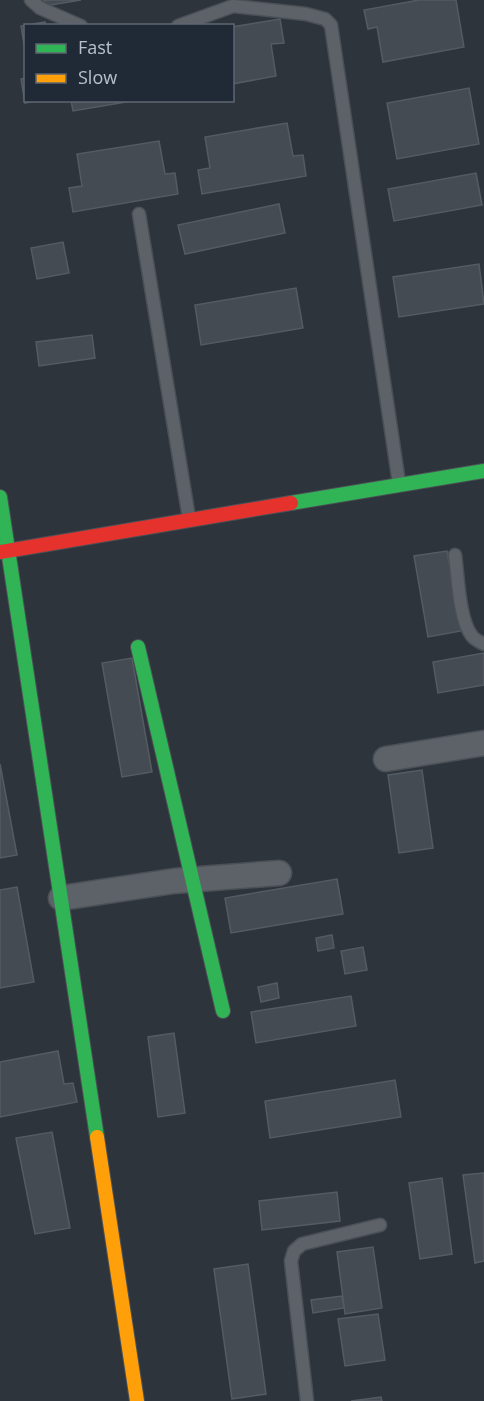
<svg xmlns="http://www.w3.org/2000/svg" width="484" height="1401" font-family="'Open Sans',sans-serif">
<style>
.building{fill:#454b52;stroke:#555b63;stroke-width:1.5}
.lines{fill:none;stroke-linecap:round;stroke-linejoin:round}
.lane-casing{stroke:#4b5056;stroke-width:15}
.street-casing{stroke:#4b5056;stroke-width:27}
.fast-casing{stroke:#4b5056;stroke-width:16}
.slow-casing{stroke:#4b5056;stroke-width:16}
.jam-casing{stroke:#4b5056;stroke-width:16}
.lane{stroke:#5d6269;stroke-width:12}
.street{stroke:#5d6269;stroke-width:24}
.fast{stroke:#30b455;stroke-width:14}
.slow{stroke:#ff9f0a;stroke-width:14}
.jam{stroke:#e5322d;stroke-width:14}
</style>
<rect width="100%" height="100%" fill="#2d343c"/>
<g class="building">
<polygon points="44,0 81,0 45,6"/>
<polygon points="419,0 456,0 464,47 383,62 377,27 368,29 364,10"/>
<polygon points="280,19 284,43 271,44 276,76 232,84 232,27"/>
<polygon points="45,22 45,26 26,26 26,55 21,26"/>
<polygon points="26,78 26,100 39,100 25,103 21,79"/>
<polygon points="469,88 479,144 397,159 387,103"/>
<polygon points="71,100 138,100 73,111"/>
<polygon points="287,123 293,156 303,155 306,176 202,194 198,170 210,168 205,137"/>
<polygon points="159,141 165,174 175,173 178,194 73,212 69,188 82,186 77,154"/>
<polygon points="476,173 482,205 394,221 388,189"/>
<polygon points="279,204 285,233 185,254 178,225"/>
<polygon points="63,242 69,273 37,279 31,248"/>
<polygon points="479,264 484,304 399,317 393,277"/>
<polygon points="296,288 303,328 201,345 195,305"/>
<polygon points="92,335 95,358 39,366 36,342"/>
<polygon points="447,551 461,631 428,637 414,556"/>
<polygon points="484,653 484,685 438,693 433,662"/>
<polygon points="132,658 152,772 122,777 102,663"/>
<polygon points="0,764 17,855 0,858"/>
<polygon points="422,770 433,848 399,853 388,775"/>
<polygon points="337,879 343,914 231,933 225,898"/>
<polygon points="17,887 34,982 0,988 0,890"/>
<polygon points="332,935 334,948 318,951 316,938"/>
<polygon points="363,947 367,970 345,974 341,951"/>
<polygon points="277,983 279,998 261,1002 258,987"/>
<polygon points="351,996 356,1026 256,1043 251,1012"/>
<polygon points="174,1033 185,1113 158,1117 148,1037"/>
<polygon points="58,1051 64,1084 73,1083 77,1102 0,1117 0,1062"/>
<polygon points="395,1080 401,1117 270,1138 265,1101"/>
<polygon points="52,1132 70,1228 35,1234 16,1138"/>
<polygon points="484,1173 484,1261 475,1263 463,1175"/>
<polygon points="442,1178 452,1254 420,1259 409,1183"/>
<polygon points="337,1192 340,1221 262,1230 259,1201"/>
<polygon points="373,1247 382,1308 345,1314 337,1252"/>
<polygon points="248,1264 266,1394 232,1399 214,1269"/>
<polygon points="342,1296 344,1308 313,1313 311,1300"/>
<polygon points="378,1314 385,1360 345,1366 338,1319"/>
<polygon points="381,1397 382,1401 351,1401"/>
</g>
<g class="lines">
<defs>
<g id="lane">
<polyline points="31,0 40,8 81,26"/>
<polyline points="178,26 233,6 306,14 325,19 331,25 399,483"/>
<polyline points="139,214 189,518"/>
<path d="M455 555C458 576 459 620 472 636 475 640 480 642 484 644"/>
<polyline points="307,1401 291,1261 294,1251 302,1244 380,1225"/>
</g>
<g id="street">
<polyline points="386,759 484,743"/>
<polyline points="61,898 174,881 279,873"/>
</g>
<g id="fast">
<polyline points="0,497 97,1137"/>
<polyline points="291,503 484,471"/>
<polyline points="138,647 223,1011"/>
</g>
<polyline id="slow" points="97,1137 137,1401"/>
<polyline id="jam" points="0,552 291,503"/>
</defs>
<use href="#lane" class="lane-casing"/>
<use href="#street" class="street-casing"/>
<use href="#fast" class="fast-casing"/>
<use href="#slow" class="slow-casing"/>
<use href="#jam" class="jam-casing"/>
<use href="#lane" class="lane"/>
<use href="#street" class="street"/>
<use href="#fast" class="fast"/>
<use href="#slow" class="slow"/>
<use href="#jam" class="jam"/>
</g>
<rect x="24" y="24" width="210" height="78" fill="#202a37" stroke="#5d6672" stroke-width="1.5"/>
<rect x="36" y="44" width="30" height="9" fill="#30b455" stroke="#5d6672" stroke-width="1.5"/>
<text x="78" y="54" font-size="18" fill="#b8c0cb">Fast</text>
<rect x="36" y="74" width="30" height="9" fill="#ff9f0a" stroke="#5d6672" stroke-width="1.5"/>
<text x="78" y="84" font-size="18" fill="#b8c0cb">Slow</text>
</svg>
